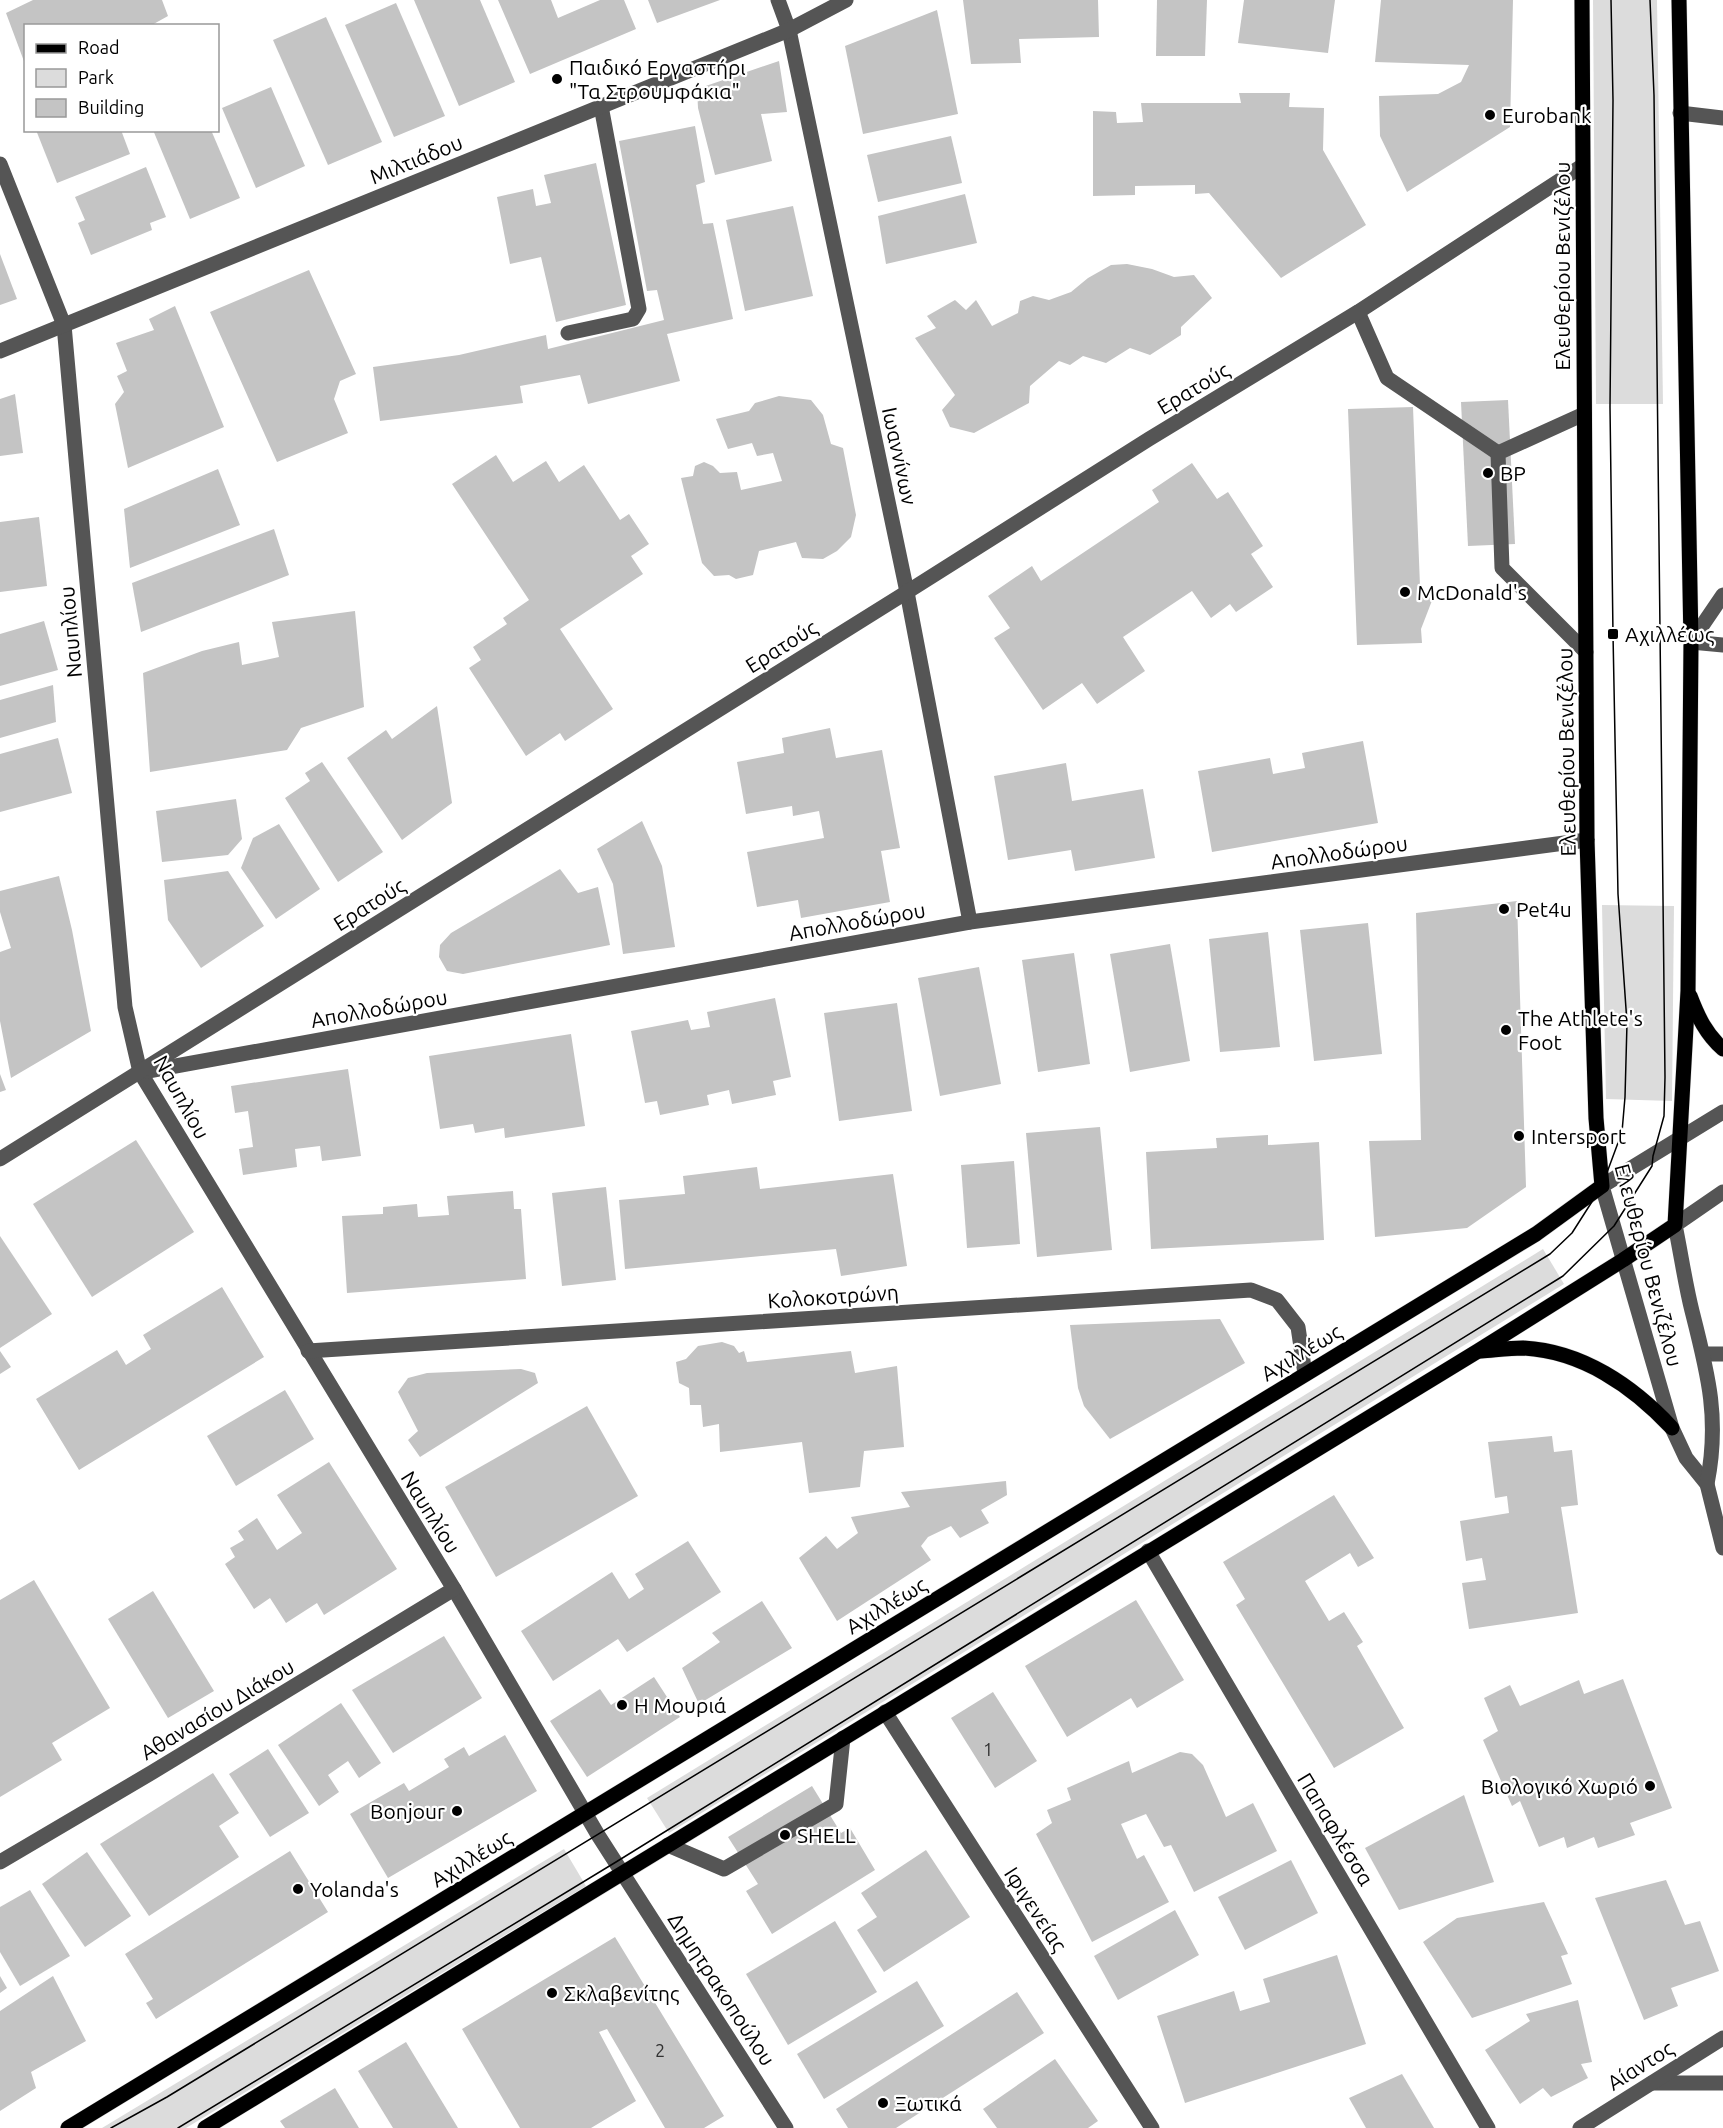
<svg xmlns="http://www.w3.org/2000/svg" width="1723" height="2128" font-family="Ubuntu,sans-serif">
<style>
.green{fill:#dcdcdc}
.building{fill:#c4c4c4}
.lines{fill:none;stroke-linecap:round;stroke-linejoin:round}
.major-casing{stroke:#dbdbdb;stroke-width:16}
.minor{stroke:#555;stroke-width:15}
.major{stroke:#000;stroke-width:15}
.tram{stroke:#000;stroke-width:1.5}
.poi-dot{fill:#000;stroke:#fff;stroke-width:2}
.labels{text-anchor:middle;dominant-baseline:central;stroke-width:4.5;stroke-linejoin:round;paint-order:stroke}
.number-label{font-size:18px;fill:#313131}
.poi-label{font-size:21px;fill:#000;stroke:#fff;text-anchor:start}
.street-label{font-size:21px;fill:#000;stroke:#fff}
</style>
<rect width="100%" height="100%" fill="#fff"/>
<g class="green">
<polygon points="1593,0 1657,0 1663,404 1596,404"/>
<polygon points="1602,905 1674,906 1672,1101 1606,1099"/>
<polygon points="1543,1249 1564,1284 669,1833 647,1798"/>
<polygon points="564,1849 586,1886 186,2128 102,2128"/>
</g>
<g class="building">
<polygon points="33,0 162,0 168,16 150,26 26,26 25,64 6,13"/>
<polygon points="414,0 480,0 515,82 459,106"/>
<polygon points="498,0 551,0 558,18 600,0 624,0 636,29 530,74"/>
<polygon points="648,0 720,0 657,23"/>
<polygon points="963,0 1098,0 1099,37 1019,39 1021,63 971,64"/>
<polygon points="1157,0 1207,0 1205,56 1156,56"/>
<polygon points="1244,0 1335,0 1328,53 1238,43"/>
<polygon points="1381,0 1513,0 1510,127 1407,192 1380,136 1379,96 1438,94 1461,82 1469,65 1375,62"/>
<polygon points="396,3 445,116 394,137 345,25"/>
<polygon points="937,10 958,114 863,134 845,46"/>
<polygon points="326,17 382,142 328,165 273,40"/>
<polygon points="779,61 787,112 761,114 772,161 715,175 698,108 697,89"/>
<polygon points="271,87 305,166 256,188 222,108"/>
<polygon points="1239,93 1290,93 1289,107 1324,108 1323,150 1366,225 1281,278 1209,193 1195,194 1195,185 1135,186 1135,195 1093,196 1093,111 1116,112 1117,123 1143,122 1141,103 1241,103"/>
<polygon points="695,126 705,182 696,185 703,224 713,223 733,319 667,334 680,381 588,404 580,375 520,386 523,403 380,421 373,367 459,355 546,335 548,349 664,320 657,290 647,291 619,141"/>
<polygon points="36,130 121,130 130,154 57,183"/>
<polygon points="153,130 211,130 240,198 190,219"/>
<polygon points="951,136 962,183 878,202 867,155"/>
<polygon points="596,163 626,305 556,322 541,257 510,264 497,197 533,189 536,206 551,203 544,175"/>
<polygon points="146,167 166,217 150,223 152,230 91,255 78,223 85,220 75,197"/>
<polygon points="965,194 977,243 886,264 878,216"/>
<polygon points="793,206 813,296 745,311 726,220"/>
<polygon points="0,254 17,299 0,305"/>
<polygon points="1127,264 1152,269 1174,277 1194,275 1212,298 1181,327 1181,335 1150,355 1130,348 1106,363 1083,356 1070,365 1059,361 1030,386 1029,403 974,433 950,427 942,410 955,395 915,338 936,328 927,316 955,300 966,310 976,300 992,326 1018,313 1020,301 1033,296 1049,300 1071,292 1088,278 1111,265"/>
<polygon points="309,270 356,374 340,381 334,399 348,433 277,462 210,312"/>
<polygon points="175,306 224,427 128,468 115,404 124,392 117,376 127,371 116,343 154,330 149,319"/>
<polygon points="15,394 23,453 0,456 0,399"/>
<polygon points="779,396 811,400 823,415 831,444 843,448 856,515 851,537 837,551 823,559 802,558 796,542 759,551 753,575 736,579 729,575 714,576 702,563 681,478 693,476 695,466 704,462 713,466 720,473 737,472 741,490 782,481 773,453 757,456 752,443 728,449 716,419 749,411 755,403"/>
<polygon points="1508,400 1515,544 1468,546 1461,402"/>
<polygon points="1413,407 1420,586 1433,598 1421,629 1422,643 1357,645 1348,409"/>
<polygon points="496,455 513,482 546,461 559,482 584,465 620,520 629,514 649,544 631,556 643,574 560,629 613,709 565,741 560,733 526,756 469,668 481,660 473,647 507,624 503,618 529,600 452,484"/>
<polygon points="1192,463 1217,499 1228,492 1263,546 1251,554 1273,587 1236,612 1230,604 1211,618 1192,591 1123,637 1145,671 1097,704 1082,683 1043,710 994,638 1010,628 988,596 1032,566 1041,581 1159,502 1152,490"/>
<polygon points="218,469 240,525 130,568 124,509"/>
<polygon points="39,517 47,586 0,592 0,522"/>
<polygon points="274,529 289,575 141,632 132,583"/>
<polygon points="355,611 364,707 301,728 287,750 150,772 143,673 202,651 239,642 242,665 279,657 272,622"/>
<polygon points="44,621 58,670 0,686 0,634"/>
<polygon points="53,685 56,722 0,738 0,700"/>
<polygon points="437,706 452,803 402,840 347,758 386,730 392,739"/>
<polygon points="830,728 836,758 882,750 900,848 881,851 890,902 801,918 798,900 757,907 747,852 824,838 819,811 793,816 792,806 746,814 737,762 784,753 782,738"/>
<polygon points="58,738 72,793 0,812 0,754"/>
<polygon points="1363,741 1378,823 1212,852 1198,771 1270,758 1273,774 1305,768 1302,753"/>
<polygon points="322,762 383,852 338,882 285,798 310,781 305,773"/>
<polygon points="1066,763 1072,801 1143,789 1155,858 1075,871 1071,850 1008,860 994,776"/>
<polygon points="236,799 242,839 228,855 162,862 156,811"/>
<polygon points="642,821 662,866 675,947 623,954 613,884 597,849"/>
<polygon points="279,824 320,889 276,919 241,868 253,838"/>
<polygon points="560,869 578,893 598,887 610,945 463,974 447,971 439,957 440,945 451,933"/>
<polygon points="228,871 264,926 201,968 168,920 164,880"/>
<polygon points="59,876 72,930 91,1031 11,1078 0,1021 0,952 11,948 0,912 0,891"/>
<polygon points="1517,901 1526,1187 1467,1228 1375,1237 1369,1141 1421,1140 1416,913"/>
<polygon points="1368,923 1382,1054 1314,1061 1300,930"/>
<polygon points="1268,932 1280,1047 1220,1052 1209,939"/>
<polygon points="1170,944 1190,1061 1130,1072 1110,954"/>
<polygon points="1074,953 1090,1064 1038,1072 1022,960"/>
<polygon points="979,967 1001,1084 940,1096 918,978"/>
<polygon points="775,998 791,1077 773,1081 776,1095 732,1104 729,1090 707,1095 709,1105 660,1115 657,1101 645,1103 631,1031 688,1020 691,1030 710,1027 707,1012"/>
<polygon points="897,1003 912,1111 839,1121 824,1013"/>
<polygon points="571,1034 585,1126 505,1138 504,1128 475,1133 473,1124 440,1129 429,1056"/>
<polygon points="348,1069 361,1156 322,1161 320,1146 295,1149 297,1167 243,1175 239,1149 253,1147 248,1111 235,1113 231,1086"/>
<polygon points="0,1074 6,1090 0,1092"/>
<polygon points="1100,1127 1112,1250 1037,1257 1026,1133"/>
<polygon points="1268,1135 1268,1145 1319,1142 1324,1240 1151,1249 1146,1152 1217,1148 1216,1138"/>
<polygon points="136,1140 194,1232 92,1297 33,1204"/>
<polygon points="1014,1161 1020,1244 967,1248 961,1165"/>
<polygon points="757,1167 760,1189 893,1174 907,1266 841,1276 836,1249 625,1269 619,1200 685,1194 683,1176"/>
<polygon points="606,1187 616,1280 562,1286 552,1193"/>
<polygon points="513,1191 514,1209 521,1209 526,1279 347,1293 342,1216 383,1214 383,1207 417,1204 418,1217 449,1215 447,1196"/>
<polygon points="0,1236 52,1314 0,1348"/>
<polygon points="222,1287 264,1357 79,1470 36,1399 117,1350 126,1365 151,1349 143,1335"/>
<polygon points="1220,1319 1245,1363 1110,1439 1084,1406 1078,1388 1070,1325"/>
<polygon points="722,1342 734,1346 739,1353 744,1351 747,1362 851,1351 855,1373 897,1366 904,1447 864,1451 860,1487 809,1493 802,1442 720,1452 719,1424 703,1427 701,1405 690,1405 689,1388 679,1383 676,1362 686,1359 698,1346"/>
<polygon points="0,1351 11,1367 0,1374"/>
<polygon points="521,1369 535,1373 538,1383 420,1457 408,1440 418,1431 398,1392 408,1378 427,1373"/>
<polygon points="285,1390 314,1439 236,1486 207,1436"/>
<polygon points="587,1406 638,1496 496,1577 445,1487"/>
<polygon points="1552,1436 1554,1452 1572,1450 1578,1505 1561,1507 1578,1613 1469,1629 1462,1583 1486,1580 1482,1558 1466,1561 1460,1521 1509,1513 1507,1496 1495,1498 1488,1442"/>
<polygon points="329,1462 397,1569 324,1615 317,1603 286,1623 270,1598 254,1609 225,1564 235,1557 230,1548 244,1540 238,1531 257,1518 277,1550 302,1533 277,1495"/>
<polygon points="1006,1481 1007,1495 981,1510 989,1523 960,1538 951,1526 928,1537 921,1546 931,1560 837,1621 799,1558 826,1536 837,1549 858,1533 851,1517 910,1507 901,1492"/>
<polygon points="1334,1495 1374,1558 1358,1567 1350,1553 1305,1581 1329,1621 1344,1612 1363,1642 1357,1646 1404,1728 1334,1768 1236,1605 1245,1599 1223,1562"/>
<polygon points="688,1541 721,1592 627,1652 618,1639 553,1681 521,1631 612,1572 629,1599 644,1589 635,1574"/>
<polygon points="34,1580 110,1708 52,1743 62,1760 0,1797 0,1600"/>
<polygon points="153,1591 214,1691 168,1718 108,1619"/>
<polygon points="1136,1600 1184,1680 1137,1708 1131,1698 1067,1737 1025,1666"/>
<polygon points="762,1601 792,1648 699,1704 682,1668 720,1642 712,1633"/>
<polygon points="444,1636 482,1698 393,1753 352,1690"/>
<polygon points="654,1677 680,1717 587,1777 550,1721 600,1689 611,1705"/>
<polygon points="1623,1679 1672,1808 1630,1823 1635,1835 1598,1848 1594,1837 1567,1848 1564,1837 1539,1847 1520,1801 1512,1806 1483,1740 1498,1731 1484,1698 1510,1685 1520,1706 1579,1680 1584,1694"/>
<polygon points="993,1692 1037,1761 995,1788 951,1718"/>
<polygon points="341,1703 381,1763 359,1778 348,1761 328,1775 339,1792 319,1806 278,1745"/>
<polygon points="505,1735 537,1791 388,1878 350,1814 404,1783 409,1791 449,1767 444,1759 464,1747 469,1756"/>
<polygon points="268,1749 309,1813 270,1837 229,1774"/>
<polygon points="1180,1752 1192,1754 1203,1765 1226,1817 1253,1803 1277,1851 1194,1892 1171,1845 1164,1847 1146,1814 1121,1824 1137,1859 1144,1855 1169,1902 1092,1942 1036,1834 1052,1823 1047,1810 1071,1800 1067,1788 1129,1761 1132,1773"/>
<polygon points="213,1773 239,1813 219,1826 239,1857 149,1916 100,1844"/>
<polygon points="812,1786 841,1833 850,1828 875,1870 772,1934 746,1891 758,1884 728,1837"/>
<polygon points="1464,1795 1494,1882 1399,1910 1365,1848"/>
<polygon points="926,1850 970,1917 884,1972 857,1930 877,1917 861,1893"/>
<polygon points="290,1851 328,1912 156,2019 146,2003 153,1999 125,1954"/>
<polygon points="87,1852 131,1916 85,1947 42,1884"/>
<polygon points="1291,1860 1318,1913 1245,1950 1218,1897"/>
<polygon points="1666,1880 1685,1925 1700,1921 1719,1971 1671,1988 1678,2006 1644,2020 1595,1898"/>
<polygon points="30,1890 70,1956 20,1986 0,1952 0,1907"/>
<polygon points="1544,1902 1568,1954 1561,1956 1572,1984 1472,2018 1423,1942 1457,1918"/>
<polygon points="1175,1910 1199,1955 1118,2000 1094,1956"/>
<polygon points="835,1921 877,1992 788,2045 746,1974"/>
<polygon points="615,1937 724,2116 704,2128 665,2128 607,2029 599,2032 636,2101 591,2128 520,2128 462,2029"/>
<polygon points="1337,1955 1366,2044 1185,2103 1157,2016 1234,1991 1240,2011 1270,2002 1263,1979"/>
<polygon points="0,1976 7,1988 0,1993"/>
<polygon points="53,1976 86,2041 31,2072 36,2088 0,2111 0,2011"/>
<polygon points="917,1981 944,2026 824,2099 797,2054"/>
<polygon points="1017,1992 1044,2033 896,2128 848,2128 836,2109"/>
<polygon points="1578,2000 1592,2062 1581,2064 1588,2078 1551,2097 1543,2088 1520,2104 1485,2050 1530,2021 1526,2014"/>
<polygon points="406,2042 458,2128 393,2128 358,2071"/>
<polygon points="1055,2059 1098,2121 1088,2128 997,2128 983,2109"/>
<polygon points="1402,2074 1434,2128 1366,2128 1349,2098"/>
<polygon points="335,2088 359,2128 285,2128 280,2121"/>
</g>
<g class="lines">
<defs>
<g id="major">
<path d="M1690 996C1698 1017 1706 1034 1723 1049"/>
<path d="M1481 1351C1495 1350 1509 1348 1523 1348 1582 1351 1633 1386 1672 1428"/>
<polyline points="68,2128 1536,1234 1602,1186 1596,1118 1587,840 1582,0"/>
<polyline points="205,2128 1478,1351 1623,1260 1675,1225 1688,991 1691,642 1679,0"/>
</g>
</defs>
<use href="#major" class="major-casing"/>
<g class="minor">
<polyline points="778,0 789,30 907,592 970,922"/>
<polyline points="1680,113 1723,118"/>
<polyline points="0,164 64,325 125,1007 140,1072 454,1589 598,1835 786,2128"/>
<polyline points="1358,312 1387,378 1498,453"/>
<polyline points="568,333 633,319 639,309 601,106"/>
<polyline points="0,351 789,30 846,0"/>
<polyline points="1584,414 1498,453 1502,568 1586,652"/>
<polyline points="1723,595 1691,642 1723,645"/>
<polyline points="148,1071 970,922 1587,840"/>
<polyline points="1723,1112 1602,1186 1672,1428 1686,1458 1707,1484 1723,1548"/>
<polyline points="0,1159 907,592 1149,439 1358,312 1582,166"/>
<polyline points="308,1351 1251,1290 1277,1300 1298,1327 1305,1374"/>
<polyline points="1704,1354 1723,1354"/>
<path d="M1707 1484C1720 1419 1708 1374 1692 1311 1685 1283 1681 1254 1675 1225L1723 1192"/>
<polyline points="1148,1551 1488,2128"/>
<polyline points="885,1712 1152,2128"/>
<polyline points="668,1845 724,1869 836,1804 843,1738"/>
<polyline points="0,1862 151,1773 454,1589"/>
<polyline points="1652,2083 1723,2083"/>
<polyline points="1580,2128 1723,2038"/>
</g>
<use href="#major" class="major"/>
<g class="tram">
<polyline points="111,2128 167,2097 1550,1254 1572,1233 1602,1186 1622,1132 1625,1097 1627,1023 1618,894 1613,634 1610,407 1613,100 1611,0"/>
<polyline points="178,2128 616,1862 1563,1276 1614,1226 1652,1166 1653,1156 1664,1116 1665,1077 1654,95 1650,0"/>
</g>
</g>
<g class="poi-dot">
<circle cx="557" cy="79" r="6"/>
<circle cx="1490" cy="115" r="6"/>
<circle cx="1488" cy="473" r="6"/>
<circle cx="1405" cy="592" r="6"/>
<rect x="1607" y="628" width="12" height="12" rx="3"/>
<circle cx="1504" cy="909" r="6"/>
<circle cx="1506" cy="1030" r="6"/>
<circle cx="1519" cy="1136" r="6"/>
<circle cx="622" cy="1705" r="6"/>
<circle cx="1650" cy="1786" r="6"/>
<circle cx="457" cy="1811" r="6"/>
<circle cx="785" cy="1835" r="6"/>
<circle cx="298" cy="1889" r="6"/>
<circle cx="552" cy="1993" r="6"/>
<circle cx="883" cy="2103" r="6"/>
</g>
<g class="labels">
<g class="number-label">
<text x="988" y="1749">1</text>
<text x="660" y="2050">2</text>
</g>
<g class="poi-label">
<text x="569" y="67">Παιδικό Εργαστήρι<tspan x="569" dy="24">"Τα Στρουμφάκια"</tspan></text>
<text x="1502" y="115">Eurobank</text>
<text x="1500" y="473">BP</text>
<text x="1417" y="592">McDonald's</text>
<text x="1625" y="634">Αχιλλέως</text>
<text x="1516" y="909">Pet4u</text>
<text x="1518" y="1018">The Athlete's<tspan x="1518" dy="24">Foot</tspan></text>
<text x="1531" y="1136">Intersport</text>
<text x="634" y="1705">Η Μουριά</text>
<text x="1638" y="1786" text-anchor="end">Βιολογικό Χωριό</text>
<text x="445" y="1811" text-anchor="end">Bonjour</text>
<text x="797" y="1835">SHELL</text>
<text x="310" y="1889">Yolanda's</text>
<text x="564" y="1993">Σκλαβενίτης</text>
<text x="895" y="2103">Ξωτικά</text>
</g>
<g class="street-label">
<text transform="translate(416 159) rotate(-22)">Μιλτιάδου</text>
<text transform="translate(1562 266) rotate(-90)">Ελευθερίου Βενιζέλου</text>
<text transform="translate(1193 388) rotate(-31)">Ερατούς</text>
<text transform="translate(900 456) rotate(78)">Ιωαννίνων</text>
<text transform="translate(70 632) rotate(-95)">Ναυπλίου</text>
<text transform="translate(781 646) rotate(-32)">Ερατούς</text>
<text transform="translate(1566 752) rotate(-91)">Ελευθερίου Βενιζέλου</text>
<text transform="translate(1339 852) rotate(-8)">Απολλοδώρου</text>
<text transform="translate(369 904) rotate(-32)">Ερατούς</text>
<text transform="translate(857 921) rotate(-10)">Απολλοδώρου</text>
<text transform="translate(379 1008) rotate(-10)">Απολλοδώρου</text>
<text transform="translate(182 1097) rotate(61)">Ναυπλίου</text>
<text transform="translate(1649 1265) rotate(75)">Ελευθερίου Βενιζέλου</text>
<text transform="translate(833 1296) rotate(-4)">Κολοκοτρώνη</text>
<text transform="translate(1301 1352) rotate(-31)">Αχιλλέως</text>
<text transform="translate(431 1512) rotate(58)">Ναυπλίου</text>
<text transform="translate(886 1605) rotate(-31)">Αχιλλέως</text>
<text transform="translate(217 1709) rotate(-31)">Αθανασίου Διάκου</text>
<text transform="translate(1336 1829) rotate(59)">Παπαφλέσσα</text>
<text transform="translate(471 1858) rotate(-31)">Αχιλλέως</text>
<text transform="translate(1036 1909) rotate(57)">Ιφιγενείας</text>
<text transform="translate(722 1989) rotate(57)">Δημητρακοπούλου</text>
<text transform="translate(1640 2065) rotate(-32)">Αίαντος</text>
</g>
</g>
<rect x="24" y="24" width="195" height="108" fill="#ffffff" stroke="#999999" stroke-width="1.5"/>
<rect x="36" y="44" width="30" height="9" fill="#000000" stroke="#999999" stroke-width="1.5"/>
<text x="78" y="54" font-size="18" fill="#000000">Road</text>
<rect x="36" y="69" width="30" height="18" fill="#dcdcdc" stroke="#999999" stroke-width="1.5"/>
<text x="78" y="84" font-size="18" fill="#000000">Park</text>
<rect x="36" y="99" width="30" height="18" fill="#c4c4c4" stroke="#999999" stroke-width="1.5"/>
<text x="78" y="114" font-size="18" fill="#000000">Building</text>
</svg>
